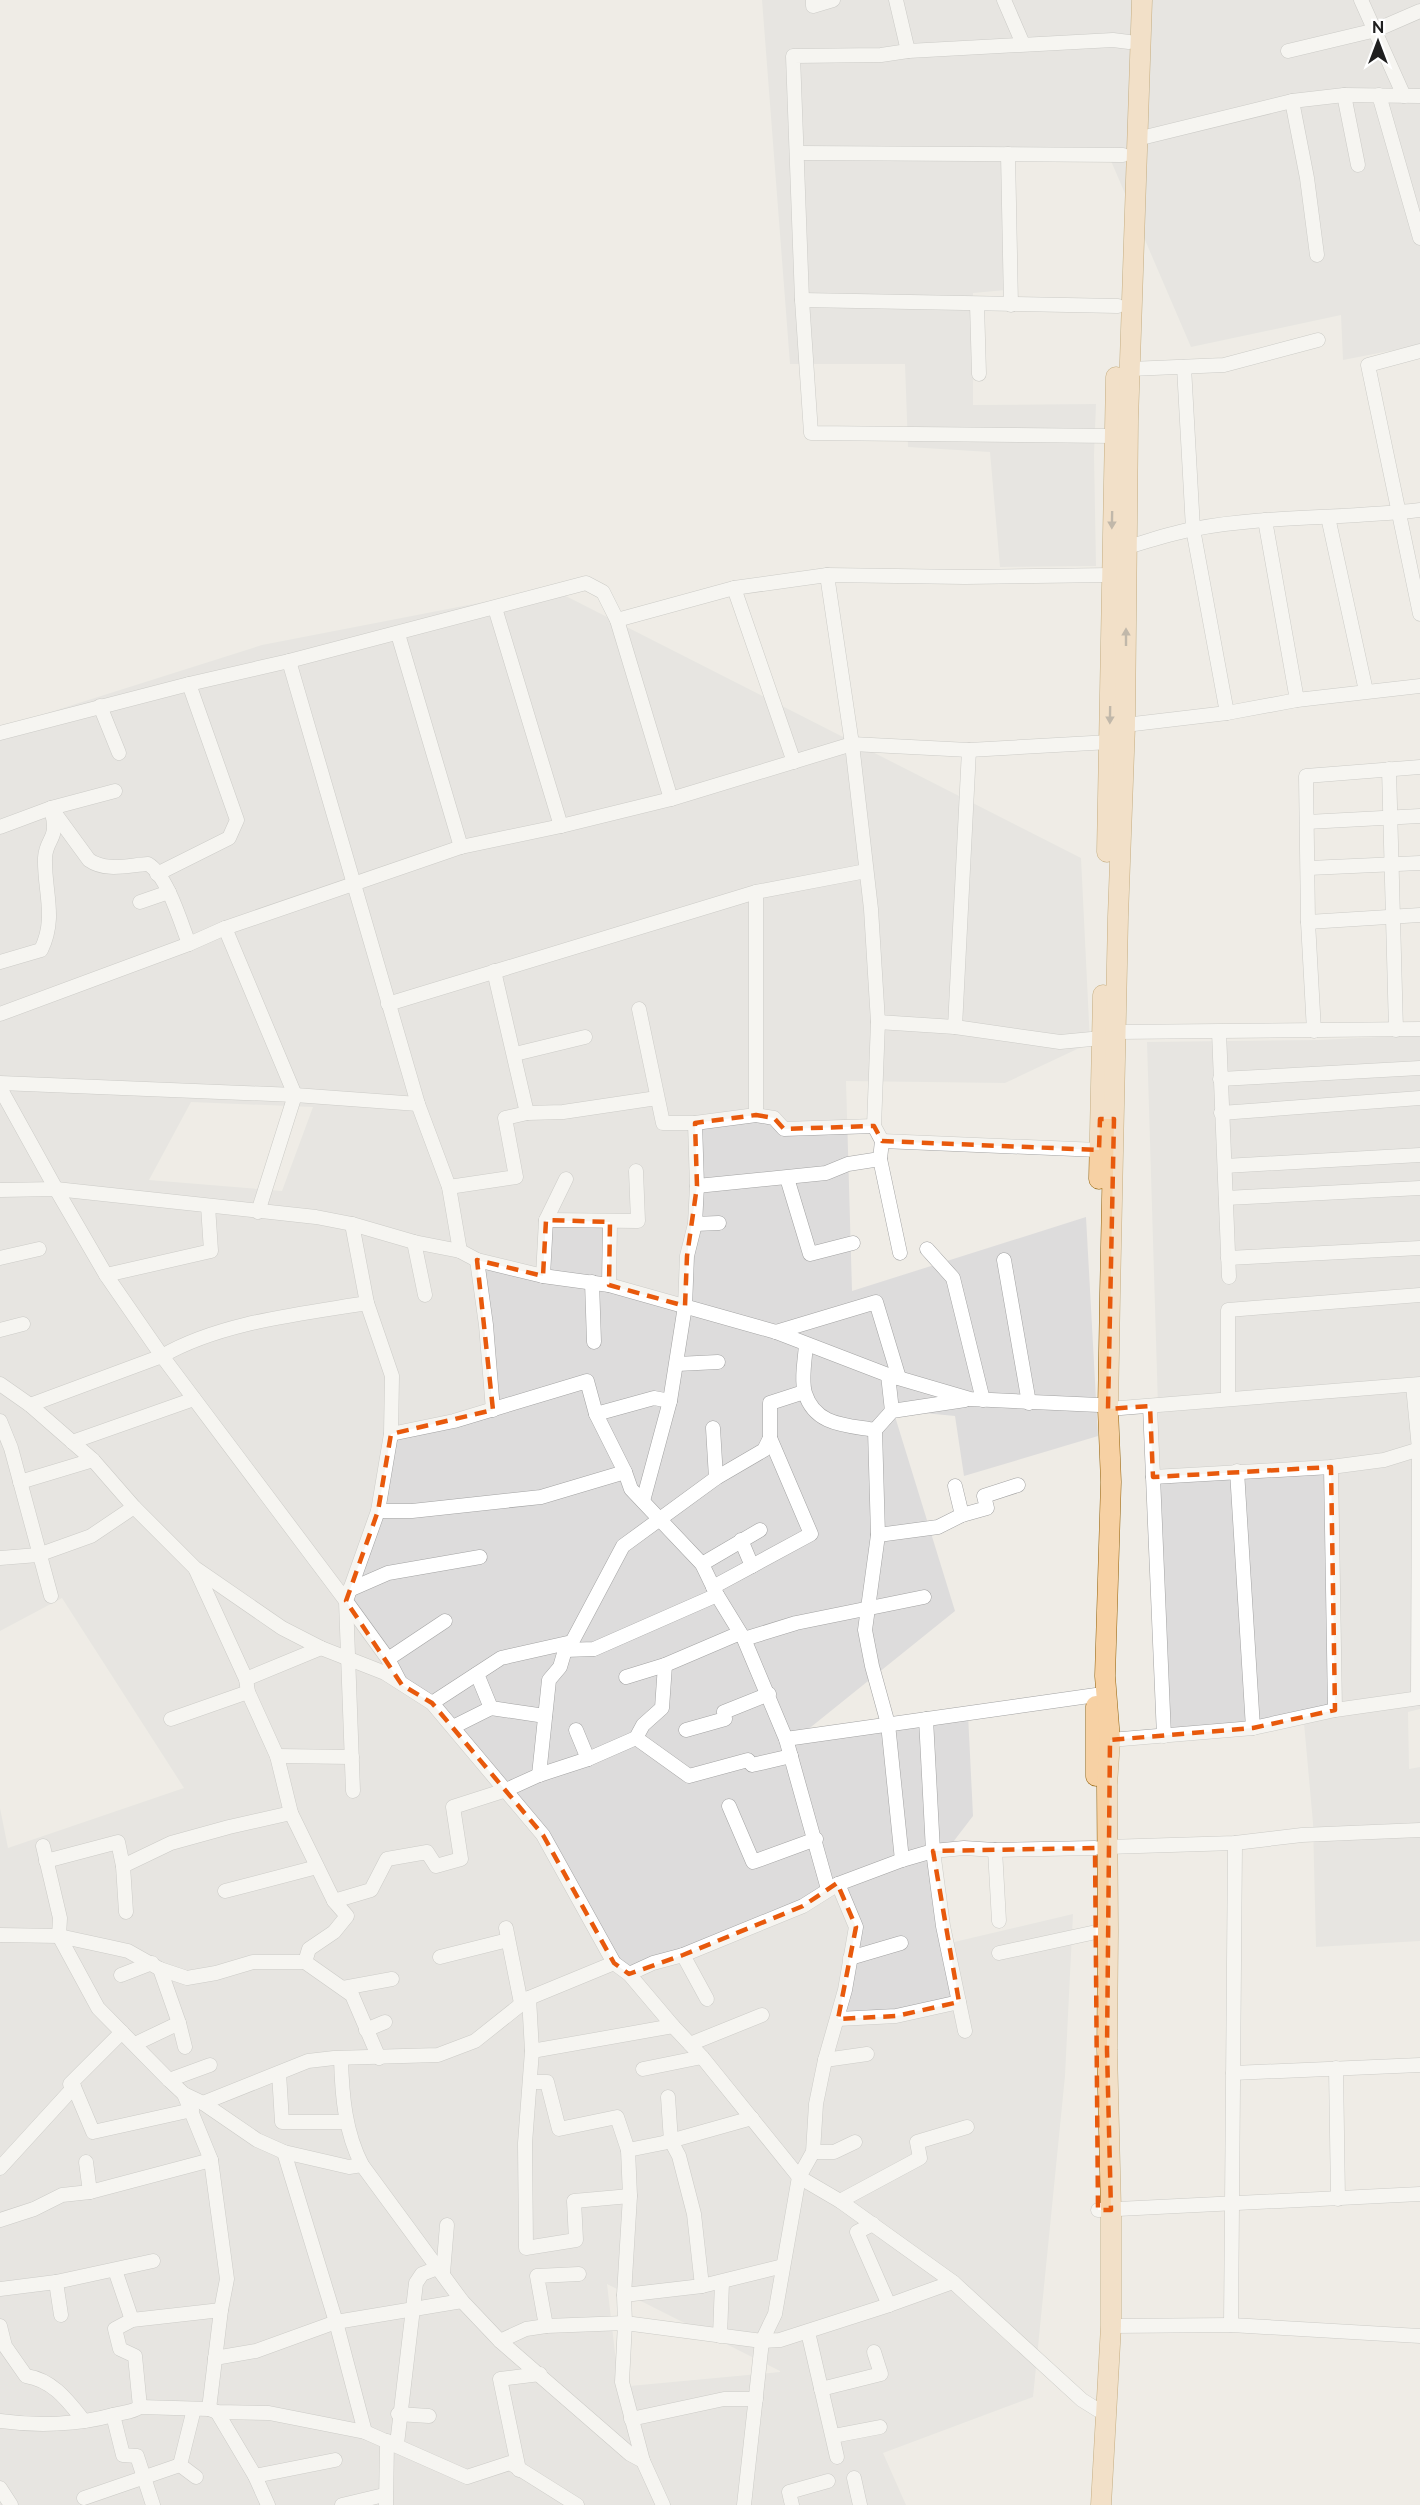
<svg xmlns="http://www.w3.org/2000/svg" width="1420" height="2505" font-family="Raleway,sans-serif">
<style>
.residential{fill:#dddcdc;fill-rule:evenodd}
.lines{fill:none;stroke-linecap:round;stroke-linejoin:round}
.minor-casing{stroke:#a3a3a3;stroke-width:15}
.primary-casing{stroke:#926109;stroke-width:21}
.minor{stroke:#fff;stroke-width:14}
.primary{stroke:#f7d1a4;stroke-width:20}
.oneway{fill:#8b7862}
.marked{fill:none;stroke:#e8590c;stroke-width:4.5;stroke-dasharray:12 8;stroke-linejoin:round}
</style>
<rect width="100%" height="100%" fill="#efece6"/>
<g class="residential">
<polygon points="762,0 1420,0 1420,345 1343,360 1341,315 1191,347 1108,154 1002,147 1006,290 973,293 973,405 1096,404 1094,455 1096,566 1000,567 990,452 908,447 905,364 790,364"/>
<path d="M552 589 1081 858 1090 1043 1005 1083 846 1081 852 1291 1086 1217 1098 1436 964 1476 955 1416 893 1410 955 1611 801 1735 968 1714 973 1816 937 1863 950 1943 1073 1914 1065 2076 1033 2397 883 2453 906 2505H0V1808L8 1848 184 1788 62 1598 0 1631V728L262 645ZM191 1102 313 1107 282 1191 149 1180ZM607 2284 780 2371V2372L619 2387Z"/>
<polygon points="1420,1035 1420,1709 1408,1712 1409,1769 1420,1767 1420,1941 1316,1947 1313,1823 1304,1723 1164,1733 1161,1506 1147,1042 1318,1040"/>
</g>
<g class="lines">
<defs>
<g id="minor">
<polyline points="813,0 813,6 833,0"/>
<polyline points="896,0 908,51"/>
<polyline points="1004,0 1023,44"/>
<polyline points="1361,0 1404,96"/>
<polyline points="1288,51 1376,30 1420,11"/>
<polyline points="1344,95 1358,165"/>
<polyline points="1379,95 1420,238"/>
<polyline points="1292,101 1307,178 1317,255"/>
<polyline points="1137,139 1292,101 1344,95 1420,96"/>
<polyline points="798,153 1123,155"/>
<polyline points="1008,154 1011,305"/>
<polyline points="802,300 1118,306"/>
<polyline points="977,304 979,374"/>
<polyline points="1420,351 1368,365 1420,614"/>
<polyline points="1130,369 1224,365 1318,340"/>
<polyline points="1114,436 811,433 802,300 793,56 881,55 908,51 1113,40 1129,42"/>
<polyline points="1328,517 1366,691"/>
<polyline points="1265,520 1297,700 1420,686"/>
<path d="M1127 547C1149 541 1171 533 1194 529 1268 515 1345 519 1420 510"/>
<polyline points="827,575 852,744 871,909 878,1022 874,1126 882,1141 880,1159 900,1253"/>
<polyline points="734,588 794,762"/>
<polyline points="495,608 561,826"/>
<polyline points="617,620 734,588 827,575 965,577 1112,575"/>
<polyline points="398,634 461,847"/>
<polyline points="289,661 418,1104 449,1187 460,1251"/>
<polyline points="100,706 119,753"/>
<polyline points="1227,713 1297,700"/>
<polyline points="1125,725 1227,713 1193,529 1184,367"/>
<polyline points="0,733 189,684 289,661 586,583 603,592 617,620 671,799"/>
<polyline points="1389,769 1396,1030"/>
<path d="M51 808 89 860C106 872 129 865 148 864 167 875 181 923 189 944"/>
<polyline points="1307,822 1420,816"/>
<polyline points="0,827 51,808 115,791"/>
<polyline points="1309,868 1420,863"/>
<polyline points="157,874 229,838 237,820 189,684"/>
<polyline points="756,892 756,1115"/>
<polyline points="140,902 169,892"/>
<polyline points="1308,922 1420,915"/>
<polyline points="225,928 295,1095 258,1212"/>
<path d="M0 962 41 950C57 918 44 891 45 858 46 838 59 840 52 813"/>
<polyline points="494,971 527,1113"/>
<polyline points="388,1004 756,892 866,871"/>
<polyline points="639,1009 663,1123 695,1123 756,1115 774,1118 784,1129 874,1126"/>
<polyline points="0,1014 189,944 225,928 461,847 561,826 671,799 852,744 969,750 1110,742"/>
<polyline points="878,1022 955,1027 1060,1042 1102,1038"/>
<polyline points="955,1027 969,750"/>
<polyline points="1314,1031 1308,922 1306,776 1420,767"/>
<polyline points="1116,1032 1420,1029"/>
<polyline points="1219,1032 1229,1277"/>
<polyline points="515,1054 585,1037"/>
<polyline points="1220,1079 1420,1068"/>
<polyline points="0,1083 295,1095 418,1104"/>
<polyline points="0,1088 56,1189 106,1275 162,1356 346,1601 353,1791"/>
<polyline points="1221,1113 1420,1098"/>
<polyline points="882,1141 1099,1150"/>
<polyline points="1225,1166 1420,1155"/>
<polyline points="787,1178 810,1254 853,1243"/>
<polyline points="697,1186 826,1173 848,1164 880,1159"/>
<polyline points="449,1187 516,1177 505,1118 527,1113 563,1112 657,1098"/>
<polyline points="0,1190 56,1189 316,1217 352,1224 414,1242 460,1251 477,1260 543,1276 609,1285 776,1332 888,1375 970,1399 1099,1405"/>
<polyline points="1226,1198 1420,1188"/>
<polyline points="546,1220 638,1221 636,1171"/>
<polyline points="352,1224 367,1303 392,1376 391,1434 378,1511 346,1601 388,1659 400,1682"/>
<polyline points="695,1224 719,1223"/>
<polyline points="414,1242 425,1295"/>
<polyline points="927,1249 953,1278 983,1400"/>
<polyline points="0,1258 39,1249"/>
<polyline points="1228,1258 1420,1248"/>
<polyline points="477,1260 486,1325 493,1410"/>
<polyline points="1004,1260 1029,1403"/>
<polyline points="106,1275 211,1251 208,1206"/>
<polyline points="543,1276 546,1220 566,1179"/>
<polyline points="592,1282 594,1342"/>
<polyline points="609,1285 610,1222"/>
<polyline points="0,1330 23,1324"/>
<polyline points="776,1332 876,1302 899,1378"/>
<path d="M806 1345C805 1359 801 1380 805 1393 815 1426 847 1425 875 1430L892 1411 965 1400"/>
<polyline points="677,1364 718,1362"/>
<polyline points="888,1375 892,1411"/>
<polyline points="0,1384 30,1405 93,1460 134,1507 195,1568 282,1628 321,1648 385,1673 432,1703 543,1835 614,1963 629,1974 673,2026 702,2057 799,2177 840,2201 953,2282 1082,2400 1098,2410"/>
<polyline points="1413,1385 1419,1449 1418,1698"/>
<polyline points="1228,1399 1228,1310 1420,1295"/>
<path d="M30 1405 162 1356C221 1322 301 1314 367 1303"/>
<polyline points="1150,1406 1164,1736"/>
<polyline points="1108,1409 1420,1384"/>
<polyline points="596,1414 654,1398 670,1401"/>
<polyline points="0,1421 11,1448 51,1596"/>
<polyline points="713,1428 716,1478"/>
<polyline points="875,1430 878,1535 865,1630 872,1666 888,1724 902,1860"/>
<polyline points="391,1434 454,1421 587,1381 596,1414 625,1472 631,1489 702,1564 717,1595 744,1639 786,1739 828,1889"/>
<polyline points="72,1442 194,1399"/>
<polyline points="1331,1467 1335,1710"/>
<polyline points="1237,1471 1253,1728"/>
<polyline points="1153,1477 1331,1467 1384,1460 1420,1449"/>
<polyline points="20,1482 93,1460"/>
<polyline points="955,1486 962,1515"/>
<polyline points="643,1501 670,1401 685,1306 687,1256 695,1224 697,1186 695,1123"/>
<polyline points="378,1511 412,1511 541,1497 625,1472"/>
<polyline points="878,1535 938,1527 962,1515 987,1508 984,1496 1018,1485"/>
<polyline points="741,1540 752,1566"/>
<polyline points="0,1558 38,1555 91,1536 134,1507"/>
<polyline points="702,1564 760,1530"/>
<polyline points="196,1570 246,1679 248,1692 277,1756 291,1813 334,1901 347,1916 334,1932 309,1949 305,1962"/>
<polyline points="713,1587 811,1534 770,1438 770,1403 804,1392"/>
<polyline points="349,1590 388,1573 480,1557"/>
<polyline points="744,1639 796,1623 924,1597"/>
<polyline points="565,1650 594,1649 717,1595"/>
<polyline points="388,1659 445,1621"/>
<polyline points="477,1674 491,1708 545,1716"/>
<polyline points="626,1677 665,1665 740,1633"/>
<polyline points="246,1679 321,1648"/>
<polyline points="432,1703 501,1658 572,1642"/>
<polyline points="171,1719 248,1692"/>
<polyline points="926,1719 933,1851 943,1926 965,2031"/>
<polyline points="453,1727 491,1708"/>
<polyline points="576,1730 588,1759"/>
<polyline points="686,1730 725,1719 724,1712 769,1694"/>
<polyline points="636,1738 689,1776 748,1760 752,1765 791,1756"/>
<polyline points="786,1739 1096,1695"/>
<polyline points="1110,1740 1253,1728 1335,1710 1420,1698"/>
<polyline points="277,1756 352,1757"/>
<polyline points="539,1775 549,1680 560,1667 565,1650 572,1642 623,1546 716,1478 764,1450 770,1438"/>
<polyline points="729,1806 753,1862 816,1839"/>
<polyline points="43,1846 60,1918 59,1936 98,2008 169,2080 184,2094 203,2103 257,2140 284,2152 349,2167 362,2165 462,2301 500,2341 630,2454 643,2461 663,2505"/>
<polyline points="1107,1847 1235,1843 1302,1835 1420,1830"/>
<polyline points="995,1850 999,1921"/>
<polyline points="46,1861 118,1842 123,1866"/>
<polyline points="225,1891 317,1867"/>
<polyline points="334,1901 371,1890 387,1859 427,1852 436,1866 461,1859 453,1807 506,1790 539,1775 588,1759 636,1738 643,1725 662,1708 665,1665"/>
<polyline points="126,1912 123,1866 171,1843 229,1827 291,1813"/>
<polyline points="506,1928 521,2003"/>
<polyline points="0,1935 59,1936 110,1947 128,1951 160,1969 187,1978 216,1973 253,1962 305,1962 352,1995 379,2058"/>
<polyline points="999,1953 1096,1932"/>
<polyline points="683,1955 707,1999"/>
<polyline points="440,1957 508,1940"/>
<polyline points="850,1958 901,1943"/>
<polyline points="160,1969 179,2023"/>
<polyline points="629,1974 653,1963 683,1955 803,1906 838,1884 902,1860 933,1851 964,1848 995,1850 1095,1848"/>
<polyline points="121,1975 152,1963"/>
<polyline points="343,1988 392,1979"/>
<polyline points="529,1998 532,2051 525,2143 526,2248 576,2240 574,2201 630,2196"/>
<polyline points="838,2019 896,2016 959,2002"/>
<polyline points="366,2030 385,2022"/>
<polyline points="122,2032 70,2084 74,2087 93,2132 192,2110"/>
<polyline points="135,2044 179,2023 185,2047"/>
<polyline points="690,2044 762,2015"/>
<polyline points="532,2051 673,2026"/>
<path d="M341 2059C342 2096 345 2132 362 2165"/>
<polyline points="825,2060 867,2054"/>
<polyline points="1336,2068 1338,2199"/>
<polyline points="643,2069 702,2057"/>
<polyline points="279,2073 282,2122 346,2122"/>
<polyline points="1233,2073 1420,2065"/>
<polyline points="169,2080 210,2065"/>
<polyline points="531,2082 547,2082 559,2129 617,2117 628,2150"/>
<polyline points="184,2094 211,2160 227,2279 221,2310 209,2409"/>
<polyline points="668,2097 671,2141 679,2156 694,2214 702,2286"/>
<polyline points="203,2103 308,2061 334,2058 438,2055 475,2041 529,1998 614,1963"/>
<polyline points="284,2152 336,2322 365,2432"/>
<polyline points="813,2152 834,2152 855,2142"/>
<polyline points="86,2162 90,2192"/>
<polyline points="0,2168 74,2087"/>
<polyline points="840,2201 920,2158 917,2142 967,2127"/>
<polyline points="1098,2210 1420,2194"/>
<polyline points="0,2220 34,2209 62,2195 90,2192 211,2160"/>
<polyline points="873,2224 857,2232 889,2305"/>
<polyline points="115,2270 132,2320"/>
<polyline points="443,2273 447,2225"/>
<polyline points="56,2282 61,2315"/>
<polyline points="0,2289 56,2282 153,2261"/>
<polyline points="624,2295 702,2286 783,2266"/>
<polyline points="1231,2325 1235,1843"/>
<path d="M0 2326 5 2346 26 2376C53 2380 68 2401 84 2421"/>
<polyline points="546,2326 537,2276 579,2274"/>
<polyline points="1111,2326 1231,2325 1420,2336"/>
<polyline points="808,2332 837,2457"/>
<polyline points="720,2336 722,2282"/>
<polyline points="500,2341 526,2329 546,2326 625,2323 762,2341 780,2340 889,2305 953,2282"/>
<polyline points="215,2358 256,2351 336,2322 462,2301"/>
<polyline points="821,2389 881,2374 874,2352"/>
<polyline points="140,2407 135,2356 120,2349 115,2329 132,2320 221,2310"/>
<polyline points="194,2409 180,2465 196,2477"/>
<polyline points="217,2412 255,2476 268,2505"/>
<polyline points="398,2414 429,2416"/>
<polyline points="113,2415 123,2455 137,2456 153,2505"/>
<polyline points="631,2419 724,2399 756,2399"/>
<path d="M0 2421C36 2426 78 2425 113 2415 123 2412 131 2413 140 2407L209 2409 217 2412 269 2413 365 2432 467 2477 510 2463 577 2505"/>
<polyline points="833,2436 880,2427"/>
<polyline points="397,2444 416,2283 422,2274 440,2267"/>
<polyline points="643,2461 622,2382 625,2323 624,2295 630,2196 628,2150 663,2143 752,2118"/>
<polyline points="519,2470 500,2379 540,2374"/>
<polyline points="255,2476 335,2460"/>
<polyline points="854,2478 860,2505"/>
<polyline points="0,2488 11,2505"/>
<polyline points="84,2498 180,2465"/>
<polyline points="342,2505 384,2495"/>
<polyline points="386,2505 387,2441"/>
<polyline points="744,2505 762,2341 775,2314 799,2177 813,2152 816,2104 825,2060 845,1990 856,1927 838,1884"/>
<polyline points="792,2505 789,2492 828,2481"/>
</g>
<g id="primary">
<polyline points="1107,852 1116,377"/>
<polyline points="1099,1179 1103,995"/>
<polyline points="1096,1776 1096,1706"/>
<polyline points="1101,2505 1111,2326 1111,2210 1107,2050 1108,1931 1107,1785 1110,1740 1105,1676 1111,1482 1108,1409 1110,1294 1118,917 1125,725 1128,421 1142,0"/>
</g>
</defs>
<use href="#minor" class="minor-casing"/>
<use href="#primary" class="primary-casing"/>
<use href="#minor" class="minor"/>
<use href="#primary" class="primary"/>
</g>
<defs><path id="oneway-solid" d="M-6-.8H1V-3.2L6.5 0L1 3.2V.8H-6Z" transform="scale(1.5)"/></defs>
<g class="oneway">
<use href="#oneway-solid" transform="translate(1112 520) rotate(91)"/>
<use href="#oneway-solid" transform="translate(1126 637) rotate(-90)"/>
<use href="#oneway-solid" transform="translate(1110 715) rotate(91)"/>
</g>
<path d="M0 0H1420V2505H0ZM756 1115 774 1118 784 1129 874 1126 882 1141 1099 1150 1100 1119H1114L1108 1409 1150 1406 1153 1477 1331 1467 1335 1710 1253 1728 1110 1740 1107 2050 1111 2210H1098L1095 1848 933 1851 959 2002 896 2016 838 2019 856 1927 837 1883 803 1906 683 1955 629 1974 614 1963 543 1835 432 1703 402 1685 346 1601 378 1511 391 1434 493 1410 477 1260 543 1276 546 1220 610 1222 609 1285 685 1306 687 1256 697 1186 695 1123Z" fill="#efece6" fill-opacity=".55" fill-rule="evenodd"/>
<path class="marked" d="M756 1115 774 1118 784 1129 874 1126 882 1141 1099 1150 1100 1119H1114L1108 1409 1150 1406 1153 1477 1331 1467 1335 1710 1253 1728 1110 1740 1107 2050 1111 2210H1098L1095 1848 933 1851 959 2002 896 2016 838 2019 856 1927 837 1883 803 1906 683 1955 629 1974 614 1963 543 1835 432 1703 402 1685 346 1601 378 1511 391 1434 493 1410 477 1260 543 1276 546 1220 610 1222 609 1285 685 1306 687 1256 697 1186 695 1123Z"/>
<g transform="translate(1378 42)" stroke="#ffffff" stroke-width="4.5" paint-order="stroke">
<path d="M0-4.5L10 22L0 15L-10 22Z" fill="#1f1f1f"/>
<text y="-9" font-size="16" font-weight="bold" text-anchor="middle" fill="#1f1f1f">N</text>
</g>
</svg>
